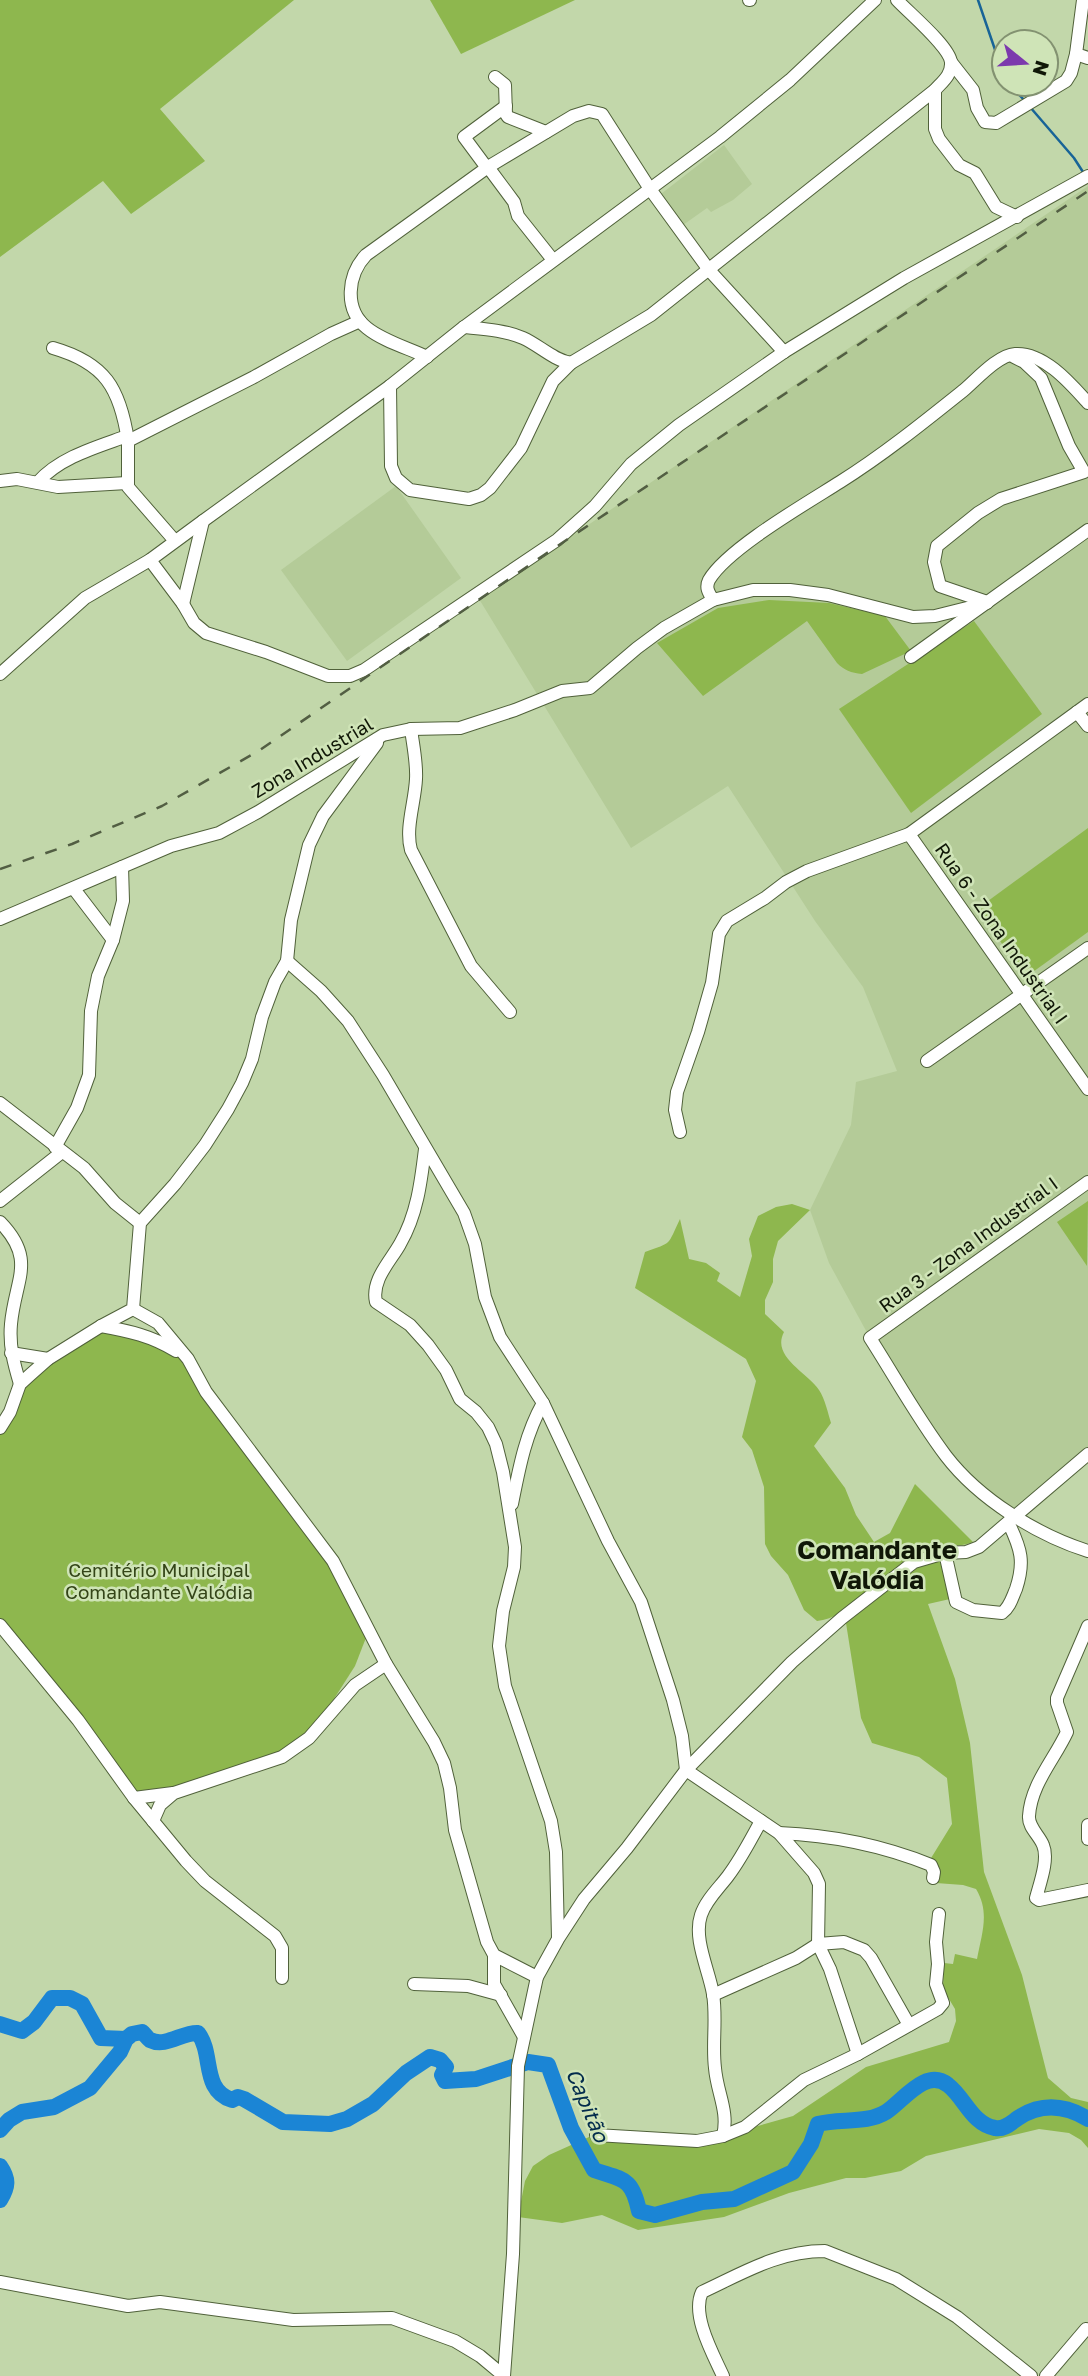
<svg xmlns="http://www.w3.org/2000/svg" width="1088" height="2376" font-family="'Golos Text',sans-serif">
<style>
.built{fill:#b4cb98}
.green{fill:#8eb74e}
.lines{fill:none;stroke-linecap:round;stroke-linejoin:round}
.stream{stroke:#186497;stroke-width:2.5}
.river{stroke:#1b85d5;stroke-width:16}
.minor-casing{stroke:#50613a;stroke-width:14}
.minor{stroke:#fff;stroke-width:12}
.rail{stroke:#525e43;stroke-width:2.5;stroke-dasharray:12 12;stroke-linecap:butt}
.labels{text-anchor:middle;dominant-baseline:central;stroke-width:5;stroke-linejoin:round;paint-order:stroke}
.street-label{font-size:19px;fill:#101707;stroke:#cfe4b7}
.park-label{font-size:19px;fill:#344518;stroke:#cfe4b7}
.water-label{font-size:21px;font-style:italic;fill:#032c4c;stroke:#cfe4b7}
.district-label{font-size:26px;font-weight:bold;fill:#101707;stroke:#cfe4b7}
</style>
<rect width="100%" height="100%" fill="#c2d7aa"/>
<g class="built">
<polygon points="724,145 752,184 733,200 711,212 707,208 683,225 661,194"/>
<polygon points="1088,186 1088,1454 1017,1516 947,1457 870,1338 829,1263 810,1210 851,1125 856,1082 897,1071 863,987 815,921 728,786 631,848 479,599"/>
<polygon points="396,486 461,578 347,661 281,570"/>
</g>
<g class="green">
<polygon points="0,0 294,0 160,109 205,161 131,214 103,181 0,257"/>
<polygon points="430,0 575,0 461,54"/>
<path d="M769 600 829 603 885 616 911 651 862 674C851 673 844 670 837 663L807 621 703 696 657 643 718 608Z"/>
<polygon points="974,621 1042,714 911,813 839,709"/>
<polygon points="1088,828 1088,932 1026,977 977,909"/>
<polygon points="1088,1201 1087,1266 1057,1222"/>
<path d="M792 1204 810 1210 778 1241 773 1259V1282L765 1300V1314L784 1332C771 1357 807 1372 819 1390 825 1399 828 1413 831 1423L814 1446 845 1488 856 1515 874 1542 890 1533 915 1484 973 1542C954 1550 933 1541 915 1553 887 1571 849 1619 817 1621L804 1610 788 1575 771 1556 765 1544 764 1487 752 1450 742 1437 756 1381 746 1359 635 1288 645 1252C673 1242 667 1246 680 1219L689 1259 706 1263 720 1273 717 1281 740 1297 752 1256 749 1239 758 1216 776 1207Z"/>
<polygon points="101,1326 188,1359 333,1561 369,1630 355,1666 309,1738 282,1757 134,1798 0,1625 0,1428 20,1384"/>
<path d="M942 1560 950 1599 928 1604 955 1679 970 1743 984 1872 1022 1975 1048 2078 1071 2098 1088 2102V2148L1081 2140 1069 2133 1039 2129 926 2156 901 2171 865 2178H846L789 2193 724 2217 638 2230 602 2215 562 2223 518 2217 525 2181 533 2166 549 2155 589 2137 723 2136 793 2116 866 2067 949 2042 956 2021 955 2009 943 1989 944 1963 953 1964 955 1954 977 1959C982 1933 990 1912 976 1889L963 1885 936 1883 928 1863 952 1824 947 1778 919 1757 872 1743 861 1718 846 1623 921 1565Z"/>
</g>
<g class="lines">
<g class="stream">
<polyline points="978,0 1004,76"/>
<polyline points="1009,84 1026,102"/>
<polyline points="1030,107 1074,158 1083,172"/>
</g>
<g class="river">
<polyline points="0,2024 22,2031 34,2022 52,1998 70,1998 82,2004 101,2038 126,2039"/>
<path d="M0 2130 9 2120 22 2112 54 2107 90 2088 120 2052 126 2039 132 2034 142 2032C145 2034 147 2038 150 2040 166 2048 182 2032 198 2033 214 2054 201 2090 232 2100L238 2097 244 2099 283 2122 330 2124 347 2119 373 2104 406 2073 430 2057 440 2060 446 2067 442 2075 445 2081 476 2079 528 2062 548 2065 571 2128 594 2170C623 2180 632 2177 639 2211L655 2215 702 2202 734 2199 793 2172 811 2144 818 2124C839 2118 867 2124 886 2112 903 2101 926 2067 948 2085 965 2098 972 2124 995 2128 1004 2130 1011 2123 1018 2118 1041 2103 1065 2105 1088 2119"/>
<path d="M0 2166C9 2179 8 2187 0 2200"/>
</g>
<defs>
<g id="minor">
<polyline points="749,0 750,0"/>
<polyline points="1083,0 1076,54 1088,58"/>
<polyline points="951,62 973,90 977,108 985,122 996,123 1066,81 1071,73 1076,54"/>
<polyline points="495,77 505,85 506,114 508,117 546,132"/>
<polyline points="935,90 935,129 939,139 959,165 975,173 996,207 1017,217"/>
<polyline points="488,167 514,202 518,216 553,260"/>
<polyline points="487,168 464,137 506,106"/>
<path d="M464 327C484 329 504 330 523 338 539 345 553 360 571 363"/>
<path d="M53 348C105 363 120 388 128 441"/>
<path d="M427 357C408 348 383 341 367 328 343 309 348 274 366 255L488 167 573 116 589 111 602 114 650 189 709 270 784 352"/>
<path d="M390 386 391 466 396 478 410 490 469 499 481 495 490 488 521 448 553 381 571 363 651 315 935 90C942 82 952 75 951 62 949 46 909 13 897 0"/>
<polyline points="0,481 17,479 58,487 127,483"/>
<path d="M38 482C60 457 97 447 127 436"/>
<polyline points="175,541 128,487 128,441 254,377 331,334 360,321"/>
<polyline points="150,560 183,604 194,623 206,633 266,652 328,676 350,676 364,670 557,540 595,506 631,464 679,425 784,352 904,278 1088,176"/>
<path d="M713 600C709 593 705 588 709 580 727 549 807 503 840 482 883 455 924 422 964 390 976 380 998 355 1015 354 1044 352 1071 384 1088 403"/>
<polyline points="987,602 940,586 934,562 937,546 978,513 1001,499 1084,472 1069,446 1041,378 1024,362 1014,357"/>
<polyline points="183,604 203,521"/>
<polyline points="911,657 1088,530"/>
<polyline points="0,674 85,598 150,560 203,521 390,386 464,327 720,137 790,80 875,0"/>
<polyline points="1077,712 1088,726"/>
<path d="M411 729C413 745 417 763 416 779 415 802 405 828 411 850L471 966 510 1012"/>
<polyline points="909,834 1088,1089"/>
<polyline points="74,889 113,940"/>
<polyline points="0,919 171,846 219,833 258,812 383,735 411,729 460,728 515,710 562,691 590,688 637,648 664,628 713,600 753,590 790,590 828,595 913,617 935,616 987,603"/>
<polyline points="287,961 321,991 348,1021 383,1075 464,1213 475,1244 485,1297 500,1337 543,1403 608,1541 641,1602 673,1700 682,1736 686,1770 779,1833 814,1873 819,1884 818,1944 830,1969 858,2054"/>
<polyline points="927,1061 1088,948"/>
<polyline points="0,1103 84,1168 115,1203 140,1223"/>
<polyline points="680,1132 675,1110 677,1092 698,1032 712,983 719,934 727,921 765,898 786,882 807,871 909,834 1088,704"/>
<polyline points="55,1147 77,1108 89,1075 91,1011 98,976 113,940 123,901 122,867"/>
<path d="M425 1149C421 1182 417 1215 400 1244 390 1262 371 1280 376 1302L410 1325 428 1345 446 1370 460 1399 476 1412 488 1427 496 1444 503 1472 515 1547 514 1567 503 1611 499 1646 505 1686 551 1821 556 1852 558 1938"/>
<path d="M1088 1182 870 1338C895 1377 918 1419 946 1456 979 1499 1037 1535 1088 1551"/>
<polyline points="0,1201 62,1152"/>
<path d="M0 1222C37 1260 15 1279 11 1324 9 1346 14 1364 20 1384"/>
<polyline points="133,1309 158,1323 188,1359 206,1392 333,1561 386,1664 434,1742 444,1763 450,1788 455,1830 487,1942 494,1955 537,1977"/>
<path d="M101 1326C129 1331 152 1336 176 1351"/>
<polyline points="11,1353 48,1359"/>
<polyline points="0,1428 10,1412 20,1384 31,1374 48,1359 101,1326 133,1309 140,1223 175,1184 205,1145 228,1109 242,1083 252,1059 262,1017 275,982 287,961 291,920 309,845 323,816 377,743"/>
<path d="M512 1504C519 1469 525 1435 543 1403"/>
<path d="M945 1553 956 1602 973 1610 1002 1613C1010 1607 1012 1598 1016 1589 1025 1562 1021 1549 1009 1524"/>
<polyline points="0,1625 78,1720 134,1798 186,1861 205,1881 275,1936 282,1948 282,1978"/>
<path d="M1088 1626 1057 1698V1703L1067 1732C1054 1760 1031 1784 1029 1816 1028 1827 1039 1835 1043 1845 1049 1859 1040 1883 1036 1898L1039 1900 1088 1890"/>
<polyline points="134,1798 173,1793"/>
<polyline points="153,1821 160,1805 174,1793 282,1757 309,1738 355,1685 386,1664"/>
<polyline points="1088,1825 1088,1839"/>
<path d="M779 1833C830 1835 884 1846 931 1865L934 1872 933 1878"/>
<polyline points="494,1955 494,1984 524,2037"/>
<polyline points="414,1984 468,1986 501,1995"/>
<polyline points="713,1995 796,1958 818,1944 844,1942 864,1950 871,1958 909,2025"/>
<polyline points="596,2135 697,2141 723,2136 745,2127 804,2080 858,2054 938,2009 943,2003 936,1984 938,1964 936,1942 939,1914"/>
<path d="M723 2136C729 2111 717 2093 715 2068 712 2044 717 2018 713 1994 709 1970 693 1939 701 1915 706 1900 719 1888 728 1876 741 1859 751 1839 761 1821"/>
<polyline points="0,2282 128,2306 160,2302 293,2320 392,2318 455,2341 480,2356 504,2376"/>
<polyline points="504,2376 513,2254 518,2066 537,1977 558,1939 584,1899 627,1848 686,1770 792,1662 842,1618 914,1562 945,1553 966,1552 979,1547 1088,1454"/>
<path d="M723 2376C713 2354 691 2315 702 2292 743 2273 778 2251 825 2251L896 2279 957 2317 1031 2376"/>
<polyline points="1046,2376 1086,2329"/>
</g>
</defs>
<use href="#minor" class="minor-casing"/>
<use href="#minor" class="minor"/>
<polyline class="rail" points="0,869 72,844 162,806 260,750 544,555 1088,191"/>
</g>
<g class="labels">
<g class="street-label">
<text transform="translate(312 757) rotate(-31)">Zona Industrial</text>
<text transform="translate(1002 933) rotate(55)">Rua 6 - Zona Industrial I</text>
<text transform="translate(968 1244) rotate(-36)">Rua 3 - Zona Industrial I</text>
</g>
<g class="park-label">
<text x="159" y="1569">Cemitério Municipal<tspan x="159" dy="22">Comandante Valódia</tspan></text>
</g>
<g class="water-label">
<text transform="translate(588 2105) rotate(67)">Capitão</text>
</g>
<g class="district-label">
<text x="877" y="1549">Comandante<tspan x="877" dy="30">Valódia</tspan></text>
</g>
</g>
<g transform="translate(1025 63) rotate(108)"><circle r="33" fill="#cfe4b7" stroke="#839271" stroke-width="2"/>
<path d="M0-5L12 26L0 18L-12 26Z" fill="#7c39ad"/>
<text y="-10" font-size="19" font-weight="bold" text-anchor="middle" fill="#101707">N</text>
</g>
</svg>
